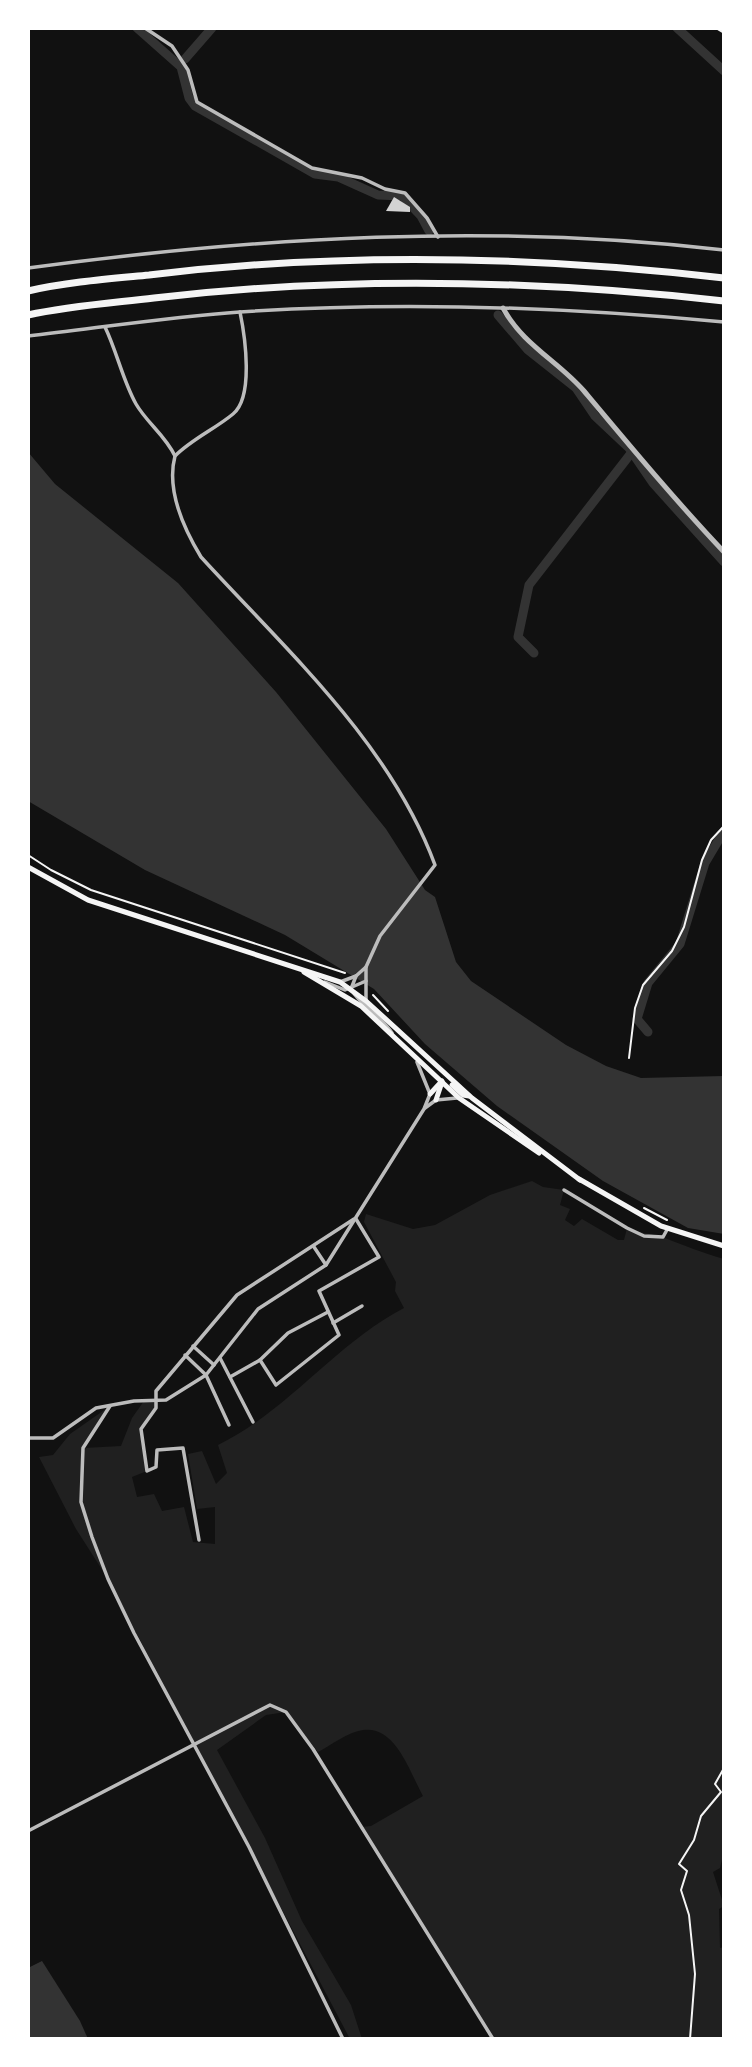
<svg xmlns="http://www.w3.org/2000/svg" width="752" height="2067" font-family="Ubuntu,sans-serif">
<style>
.green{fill:#202020}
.water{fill:#333}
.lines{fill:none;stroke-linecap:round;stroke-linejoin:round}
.stream{stroke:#333;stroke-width:2.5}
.canal{stroke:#333;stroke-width:9}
.building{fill:#d3d3d3}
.path{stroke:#f5f5f5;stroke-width:2}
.minor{stroke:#bcbcbc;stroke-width:3.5}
.tertiary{stroke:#bcbcbc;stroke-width:5}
.secondary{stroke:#f5f5f5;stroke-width:5}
.motorway{stroke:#f5f5f5;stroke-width:7}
</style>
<rect width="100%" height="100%" fill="#111"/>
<path class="green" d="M532 1181 543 1187 564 1190 560 1205 570 1209 565 1220 574 1226 582 1219 618 1240H624L627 1228C640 1234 653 1233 665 1238 685 1246 703 1253 724 1259V1851L720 1868 713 1872 724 1906 719 1909 720 1948 724 1947V2039H493L361 1827 371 1826 423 1796C410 1773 396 1725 363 1730 348 1732 331 1745 318 1752L286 1712 266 1715 217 1750 265 1838 302 1921 351 2005 362 2039H350L108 1579 76 1529 39 1457 53 1455 70 1434 110 1406 84 1448 121 1446 132 1418 144 1401 155 1400 156 1408 141 1429 147 1471 132 1477 137 1497 154 1494 162 1511 184 1507 193 1542 215 1544V1507L197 1509 188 1454 202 1451 216 1484 227 1473 218 1445C288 1411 335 1344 404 1308L395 1291 396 1282 364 1222 366 1214 413 1229 435 1225 490 1195Z"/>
<g class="water">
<polygon points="28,452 55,484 178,583 276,692 386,829 425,890 435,897 456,962 471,981 566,1045 606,1066 641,1078 724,1076 724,1234 688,1228 603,1181 497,1106 425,1044 374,989 285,935 145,870 28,801"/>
<polygon points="42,1961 80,2021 88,2039 28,2039 28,1968"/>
</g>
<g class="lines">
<polyline class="stream" points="178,64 179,63"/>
<g class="canal">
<polyline points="137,28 181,67 189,98 195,106 315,174 338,177 378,195 402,196 421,216 429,231"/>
<polyline points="677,28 724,71"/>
<polyline points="185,59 212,28"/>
<polyline points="498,315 528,350 576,388 595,416 629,448 653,483 724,562"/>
<polyline points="534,653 518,637 529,585 632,452"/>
<polyline points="648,1032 637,1019 648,983 680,944 705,863 724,831"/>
</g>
</g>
<polygon class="building" points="394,197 410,207 410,212 386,211"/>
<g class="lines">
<g class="path">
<polyline points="28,855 51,870 91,890 345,973"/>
<polyline points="373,995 388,1011"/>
<polyline points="629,1058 635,1008 643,985 672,951 684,927 702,860 711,840 724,826"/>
<polyline points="644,1208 667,1220"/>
<polyline points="690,2039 695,1974 689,1915 681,1890 687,1871 679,1864 694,1840 701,1816 721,1792 715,1784 724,1768"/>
</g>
<g class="minor">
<polyline points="145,28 172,46 188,70 197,102 312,168 362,178 385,189 405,193 427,218 438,237"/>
<path d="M28 268C259 237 493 223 724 250"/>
<path d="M240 312C245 336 254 397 233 414 215 429 192 439 175 456 166 490 184 529 201 557 287 651 390 743 435 865L380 936 366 967"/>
<path d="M105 327C117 352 123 381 136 404 147 423 165 435 175 456"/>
<path d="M28 336C98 328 169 317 240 312 401 301 563 307 724 322"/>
<path d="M356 976 351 989C361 1006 381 1016 392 1033"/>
<polyline points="325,982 345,990 366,981"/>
<polyline points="340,982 356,976 366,967 366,1001"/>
<polyline points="425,1108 436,1100 457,1098"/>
<polyline points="564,1190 627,1228 644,1236 663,1237 668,1228"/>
<polyline points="314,1247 326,1265"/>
<polyline points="333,1323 362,1306"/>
<polyline points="193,1346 214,1365"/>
<polyline points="185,1355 206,1375 229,1425"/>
<polyline points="220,1358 253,1422"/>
<polyline points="260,1360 276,1385 339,1335 319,1291 379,1257 356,1219"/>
<polyline points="230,1377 260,1360 288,1333 328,1312"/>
<polyline points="110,1406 83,1448 81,1502 92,1537 108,1579 134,1633 249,1847 343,2039"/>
<polyline points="28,1438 53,1438 96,1408 134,1401 166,1400 206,1375 258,1309 326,1265 424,1109 430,1094 417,1062"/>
<polyline points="199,1540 183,1448 157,1450 156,1467 147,1471 141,1429 156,1408 156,1391 237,1295 354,1219"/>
<polyline points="28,1831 270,1705 286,1712 313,1749 493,2039"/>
</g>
<path class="tertiary" d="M503 308C523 345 558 361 584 391 630 446 675 500 724 552"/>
<g class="secondary">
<polyline points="719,28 724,31"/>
<polyline points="28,867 88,900 340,982 366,1001 472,1098 580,1180"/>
<polyline points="304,972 361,1006 459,1098 539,1153"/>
<polyline points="452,1085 463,1095 469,1096"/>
<polyline points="430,1094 442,1081"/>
<polyline points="436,1100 442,1082"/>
<polyline points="579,1179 661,1226 724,1246"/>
</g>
<g class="motorway">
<path d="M28 291C68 282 108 279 149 275 339 252 534 256 724 278"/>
<path d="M28 315C69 306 112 303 154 298 342 276 536 280 724 301"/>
</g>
</g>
<rect width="752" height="2067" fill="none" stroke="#ffffff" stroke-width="60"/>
</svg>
